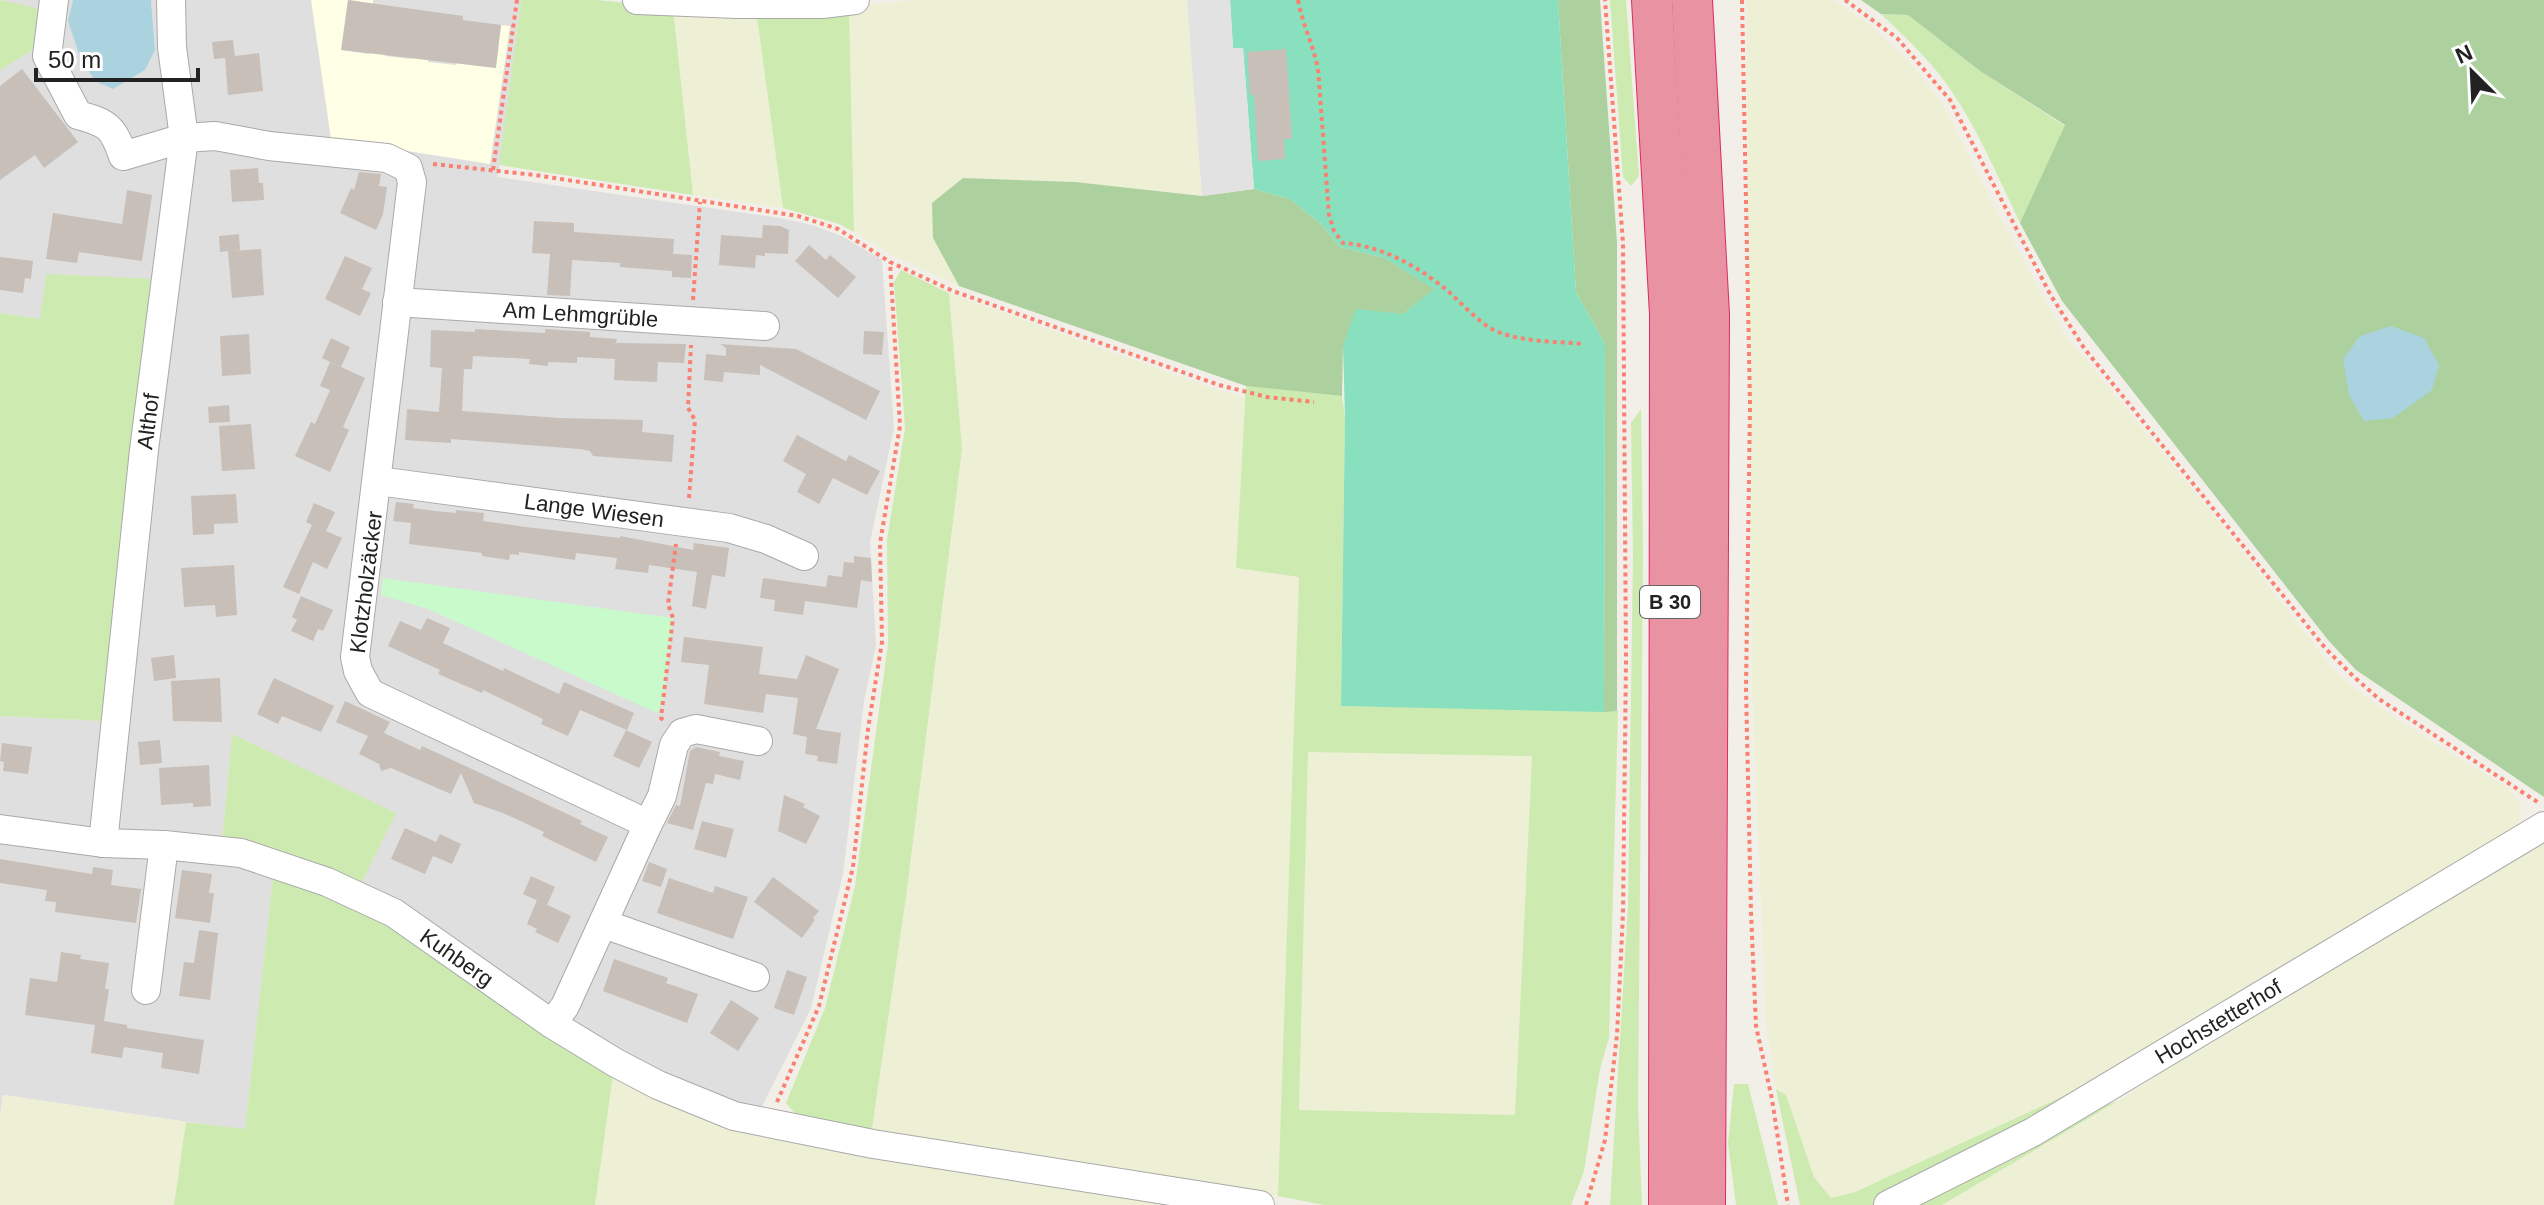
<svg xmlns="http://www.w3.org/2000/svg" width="2544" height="1205" font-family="Helvetica,sans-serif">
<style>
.residential{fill:#e0dfdf;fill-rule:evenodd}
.education{fill:#ffffe5}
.farmland{fill:#eef0d5}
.grass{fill:#cdebb0;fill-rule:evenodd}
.forest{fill:#add19e}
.park{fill:#c8facc}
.pitch{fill:#88e0be}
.parking{fill:#e2e2e2}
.water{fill:#aad3df}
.building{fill:#c7bfb8}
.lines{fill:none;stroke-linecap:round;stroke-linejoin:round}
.minor-casing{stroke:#a9a9a9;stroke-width:30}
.highway-casing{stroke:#dc2a67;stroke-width:42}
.path{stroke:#fa8072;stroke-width:4;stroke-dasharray:4 4;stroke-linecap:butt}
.minor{stroke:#fff;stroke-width:28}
.highway{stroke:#e892a2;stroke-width:40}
.labels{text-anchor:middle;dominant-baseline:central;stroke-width:6;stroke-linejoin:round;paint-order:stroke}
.shield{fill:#fff;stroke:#646464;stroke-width:2}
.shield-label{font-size:20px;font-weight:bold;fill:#222}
.street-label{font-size:22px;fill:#222;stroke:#fff}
</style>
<rect width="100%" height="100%" fill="#f2efe9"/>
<path class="residential" d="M3 0H73L68 21 155 50 151 0H521L498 177 780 218 812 225 842 236 882 260 894 428 870 542 876 645 864 701 843 874 811 1008 752 1127 273 878 245 1130 3 1095 0 1116V716L102 721 40 319 0 313V70L40 46 46 10 13 5ZM232 735 256 847 222 841Z"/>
<polygon class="education" points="311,0 373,0 373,4 348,0 342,50 369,54 371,46 385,48 385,56 412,59 413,52 428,54 428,62 456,65 460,37 464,64 495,68 501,25 510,26 490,164 331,139"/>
<g class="farmland">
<polygon points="911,0 1187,0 1202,196 1075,182 963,178 933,238 959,286 893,256 854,232 849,8"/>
<polygon points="1746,0 1834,0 1869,24 1911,64 1930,87 1950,117 1996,210 2063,332 2217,519 2333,669 2356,690 2411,728 2508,788 2521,805 2518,828 2077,1090 1855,1192 1831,1198 1814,1177 1786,1095 1776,1089 1766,1023 1752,682"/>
<polygon points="673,8 756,10 783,208 693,195"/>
<polygon points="949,293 1211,388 1246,398 1236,567 1299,576 1278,1196 871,1135 906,897 962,450"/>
<polygon points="1308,751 1532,756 1515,1116 1299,1110"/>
<polygon points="2544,834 2544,1205 1942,1205 2118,1101 2269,1001"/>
<polygon points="613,1074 686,1106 1202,1205 595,1205"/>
<polygon points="3,1095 186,1122 174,1205 0,1205 0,1116"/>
</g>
<g class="grass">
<polygon points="0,0 46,10 40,46 0,70"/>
<polygon points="521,0 598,0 673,8 693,195 499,165"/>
<polygon points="1610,0 1626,0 1639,176 1631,186 1623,177"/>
<polygon points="849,8 854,232 839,224 783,208 756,10"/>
<path d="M1881 14 1908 15 1980 71 2065 126 2020 223C1998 177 1978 129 1948 86 1929 59 1905 37 1881 14Z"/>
<polygon points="901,270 949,293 962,449 906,897 871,1135 804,1124 786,1103 825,1008 855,886 888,644 887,540 905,428 894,282"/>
<polygon points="46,274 156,279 102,721 0,716 0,313 40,319"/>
<path d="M1246 386 1342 396 1345 417 1341 706 1618 711 1609 1038 1600 1069 1584 1171 1571 1205H1324L1278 1196 1299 577 1236 568ZM1308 752 1532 756 1515 1115 1299 1110Z"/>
<polygon points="1641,409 1643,553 1638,1107 1642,1205 1610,1205 1628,906 1633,556 1631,423"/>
<polygon points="232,734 396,813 362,882 322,866 222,841"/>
<path d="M273 877C289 882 305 886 320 892 425 934 521 1011 613 1074L595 1205H174L186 1122 245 1129Z"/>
<polygon points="1734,1084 1748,1084 1778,1205 1736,1205 1728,1143"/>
<polygon points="1776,1089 1786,1095 1814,1177 1831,1198 1855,1192 2077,1090 2084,1093 1876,1205 1800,1205"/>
<polygon points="2118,1101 1942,1205 1910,1205 2086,1112"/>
</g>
<g class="forest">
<polygon points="1558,0 1600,0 1617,242 1617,711 1604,712 1605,344 1576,292"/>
<polygon points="1861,0 2544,0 2544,797 2356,670 2328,640 2062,301 2020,223 2065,125 1980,71 1908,15 1881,14"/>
<polygon points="963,178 1075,182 1202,196 1254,189 1290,199 1321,224 1340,247 1385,258 1435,289 1403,314 1343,346 1342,396 1246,386 959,286 933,238 932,203"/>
</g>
<polygon class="park" points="383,578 673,618 663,701 657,713 428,609 381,595"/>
<polygon class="pitch" points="1230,0 1558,0 1576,292 1605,344 1604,712 1341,706 1345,417 1343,346 1356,309 1403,314 1434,289 1385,258 1340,247 1321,224 1290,199 1254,189 1243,48 1233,48"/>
<polygon class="parking" points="1187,0 1230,0 1233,48 1243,48 1254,189 1202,196"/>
<g class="water">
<polygon points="73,0 151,0 155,50 145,70 113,89 95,81 80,57 68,21"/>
<polygon points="2391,326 2424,338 2439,365 2432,390 2393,418 2364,421 2349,395 2343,359 2360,336"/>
</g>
<g class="building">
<polygon points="348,0 463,16 463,20 501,25 496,68 341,50"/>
<polygon points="233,40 235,56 259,53 263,91 228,95 225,58 214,59 212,42"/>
<polygon points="1286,49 1292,139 1284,139 1285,159 1258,161 1254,95 1250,95 1247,52"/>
<polygon points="22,69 78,142 44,168 35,155 0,180 0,86"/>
<polygon points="258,168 259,183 263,183 264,200 232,202 230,170"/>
<polygon points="359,172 381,174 379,186 387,187 383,214 376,230 340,213 351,188 354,190"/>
<polygon points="127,190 152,195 142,261 79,252 77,263 46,259 53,213 122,224"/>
<polygon points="534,221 574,223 574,232 674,239 673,254 692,255 691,278 672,277 672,271 620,267 620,263 572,260 570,296 547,295 550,254 532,253"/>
<polygon points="763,225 780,226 789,230 788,254 765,253 765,256 756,255 755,268 719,265 721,235 762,238"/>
<polygon points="239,234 240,250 233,251 261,249 264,295 232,298 228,251 220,252 219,236"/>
<polygon points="809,245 826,260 830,255 856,277 838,298 795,261"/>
<polygon points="345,256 372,268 362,289 371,293 360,316 325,299"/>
<polygon points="0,257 33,261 31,279 25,278 23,293 0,290"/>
<polygon points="475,329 545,333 545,329 590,332 590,337 617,339 616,343 686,344 684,363 658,362 657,382 614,380 615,359 577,357 577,363 548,362 548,366 529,364 530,359 473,356 472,369 464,369 462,411 559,418 643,420 642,432 674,435 672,462 593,456 590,451 580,449 451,439 451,443 405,440 407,409 439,412 442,368 430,367 431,330 475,332"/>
<polygon points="864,331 884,332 882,355 863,354"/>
<polygon points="249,334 251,374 222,376 220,336"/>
<polygon points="331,338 350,347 341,367 322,358"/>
<polygon points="720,344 796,349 880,391 866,420 760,365 760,375 724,372 723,382 704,380 706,354 726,356 726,348"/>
<polygon points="330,362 365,378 343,427 349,430 330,472 295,456 311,422 315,424 330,390 320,386"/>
<polygon points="229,405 230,422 209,423 208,407"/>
<polygon points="251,424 255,469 222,471 219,426"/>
<polygon points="797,435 846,461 849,455 880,471 867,495 833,478 819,504 797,492 806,474 783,461"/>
<polygon points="236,494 238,523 214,524 214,534 193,535 191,496"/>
<polygon points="396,502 414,504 413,508 435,511 456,513 456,510 484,513 483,521 526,527 620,538 620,536 693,550 694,543 729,548 725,577 712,575 706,609 692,606 697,572 649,565 648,573 615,569 617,558 576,553 575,560 519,552 519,555 510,554 509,560 482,556 482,553 409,544 411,523 393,521"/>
<polygon points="314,503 335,512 326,531 342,538 327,569 313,562 299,594 283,587 312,525 306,522"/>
<polygon points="854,556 871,558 872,582 861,580 857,608 805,601 803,615 774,611 775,600 760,598 763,578 826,587 828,575 842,577 844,562 854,563"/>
<polygon points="234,565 237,615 216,617 215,605 184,607 181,568"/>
<polygon points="301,596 333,610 323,631 318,629 313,641 291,631 297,620 292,617"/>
<polygon points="427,618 450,628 443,643 503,671 504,668 559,694 564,682 634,713 627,730 580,710 568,736 541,724 543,719 483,690 482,693 438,674 440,670 388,646 400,621 421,630"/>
<polygon points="684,637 763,647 759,674 797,679 806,655 839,669 816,729 841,733 837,764 817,761 818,756 805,754 807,737 793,734 798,698 766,694 763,713 704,704 709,665 681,662"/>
<polygon points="174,655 176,678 154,681 151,658"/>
<polygon points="220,678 222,722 173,721 171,681"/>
<polygon points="274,678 334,706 321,732 282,716 278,724 257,714"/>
<polygon points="345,701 390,722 384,733 420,750 422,746 472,769 582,821 580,824 608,837 596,862 542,836 544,832 503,813 474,803 461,773 451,794 391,768 381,771 379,764 359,754 368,736 336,722"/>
<polygon points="626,730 652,742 639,768 613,756"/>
<polygon points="160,740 162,763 140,765 138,742"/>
<polygon points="2,743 32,747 28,774 3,771 4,762 0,761"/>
<polygon points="696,747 720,752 719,756 744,761 740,780 715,774 713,784 706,783 693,830 667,823 676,805 680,806 690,751"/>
<polygon points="209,765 211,806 193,807 193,803 161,805 159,768"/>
<polygon points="784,795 805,804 803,807 820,816 806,844 778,831"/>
<polygon points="702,821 734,829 726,858 694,849"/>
<polygon points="405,828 436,842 440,834 461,844 452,864 433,856 425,874 391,859"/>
<polygon points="0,859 92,874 93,867 113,870 111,885 141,889 136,923 55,912 56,902 45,901 47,890 0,883"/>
<polygon points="649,862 667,869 661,887 642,881"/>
<polygon points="182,870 212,874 209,893 214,893 210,923 175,918"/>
<polygon points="531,876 555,887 547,905 523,894"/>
<polygon points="773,877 819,911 813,918 815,920 802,938 754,902"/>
<polygon points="669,878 713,893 715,886 748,897 733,939 657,913"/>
<polygon points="537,900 571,916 558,943 535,932 537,929 527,924"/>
<polygon points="199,930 218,933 210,1000 179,996 184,962 194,963"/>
<polygon points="61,952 81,955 80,959 109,963 105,989 109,989 104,1021 127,1025 127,1028 204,1040 199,1074 161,1068 163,1053 124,1047 122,1058 91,1053 95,1025 25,1015 30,978 57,982"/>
<polygon points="614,959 668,978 666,983 698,994 687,1023 603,991"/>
<polygon points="787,970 807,977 794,1015 774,1008"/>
<polygon points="731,1000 759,1018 738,1051 710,1033"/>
</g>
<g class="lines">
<defs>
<g id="minor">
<path d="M54 0 47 56 78 115C108 123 113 127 123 156L184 138 215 136 269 146 387 158 408 168 412 182 355 657 358 671 370 693 648 824 565 1006 552 1024"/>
<polyline points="637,0 737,4 822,4 855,0"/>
<path id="s1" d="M397 302 765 326"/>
<path id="s2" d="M378 481 729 528 766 539 804 556"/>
<polyline points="648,824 662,796 674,745 682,733 696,729 758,741"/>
<path id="s3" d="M0 829 103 843 164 845 241 853 327 882 394 913 552 1024 616 1063 658 1085 734 1116 873 1144 1260 1205"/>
<path id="s4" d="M103 843 144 450 184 138 172 47 171 0"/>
<polyline points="604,924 755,977"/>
<polyline points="146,990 164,845"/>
<path id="s5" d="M1888 1205 2033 1132 2544 826"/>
</g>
<g id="highway">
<polyline points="1652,0 1670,314 1669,1205"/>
<polyline points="1692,0 1709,315 1705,1205"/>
</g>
</defs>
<use href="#minor" class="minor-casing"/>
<use href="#highway" class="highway-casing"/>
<g class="path">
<path d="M1298 0C1303 26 1313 44 1318 69L1329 215 1334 231 1343 243C1383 246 1419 267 1449 292 1461 303 1473 316 1487 326 1513 343 1554 341 1584 344"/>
<polyline points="1742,0 1750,405 1746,688 1751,912 1756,1026 1772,1099 1788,1205"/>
<polyline points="1845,0 1897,38 1950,100 2050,294 2084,348 2326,649 2353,676 2379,699 2539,803"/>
<polyline points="433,164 535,175 798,216 838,229 890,262 953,291 1219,385 1267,397 1314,402"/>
<polyline points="493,170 517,0"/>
<polyline points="693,300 700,202"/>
<polyline points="689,498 695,420 688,408 691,345"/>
<polyline points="663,720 661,718 673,618 668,604 676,544"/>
<polyline points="777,1102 819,1006 853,867 868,729 882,642 880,543 900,426 890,262"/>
<polyline points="1586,1205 1605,1140 1617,1035 1623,914 1626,660 1623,243 1605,0"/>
</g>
<use href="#minor" class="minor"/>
<use href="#highway" class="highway"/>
</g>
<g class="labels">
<rect class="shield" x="1640" y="586" width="60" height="32" rx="6"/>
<g class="shield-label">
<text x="1670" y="602">B 30</text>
</g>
<g class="street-label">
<text stroke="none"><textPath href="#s1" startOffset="184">Am Lehmgrüble</textPath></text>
<text stroke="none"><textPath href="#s4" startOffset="424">Althof</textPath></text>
<text stroke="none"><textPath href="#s2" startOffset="218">Lange Wiesen</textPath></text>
<text transform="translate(366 582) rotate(-83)">Klotzholzäcker</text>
<text stroke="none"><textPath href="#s3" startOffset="484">Kuhberg</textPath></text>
<text stroke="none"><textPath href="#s5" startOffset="378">Hochstetterhof</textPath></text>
</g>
</g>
<g transform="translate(2472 72) rotate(336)" stroke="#ffffff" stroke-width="6" paint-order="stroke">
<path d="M0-6L14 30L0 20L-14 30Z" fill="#222222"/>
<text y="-12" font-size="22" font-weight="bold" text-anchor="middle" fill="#222222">N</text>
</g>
<path d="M36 68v12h162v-12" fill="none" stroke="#222222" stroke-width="4"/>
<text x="48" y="68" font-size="24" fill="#222222" stroke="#ffffff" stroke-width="6" paint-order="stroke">50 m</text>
</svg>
